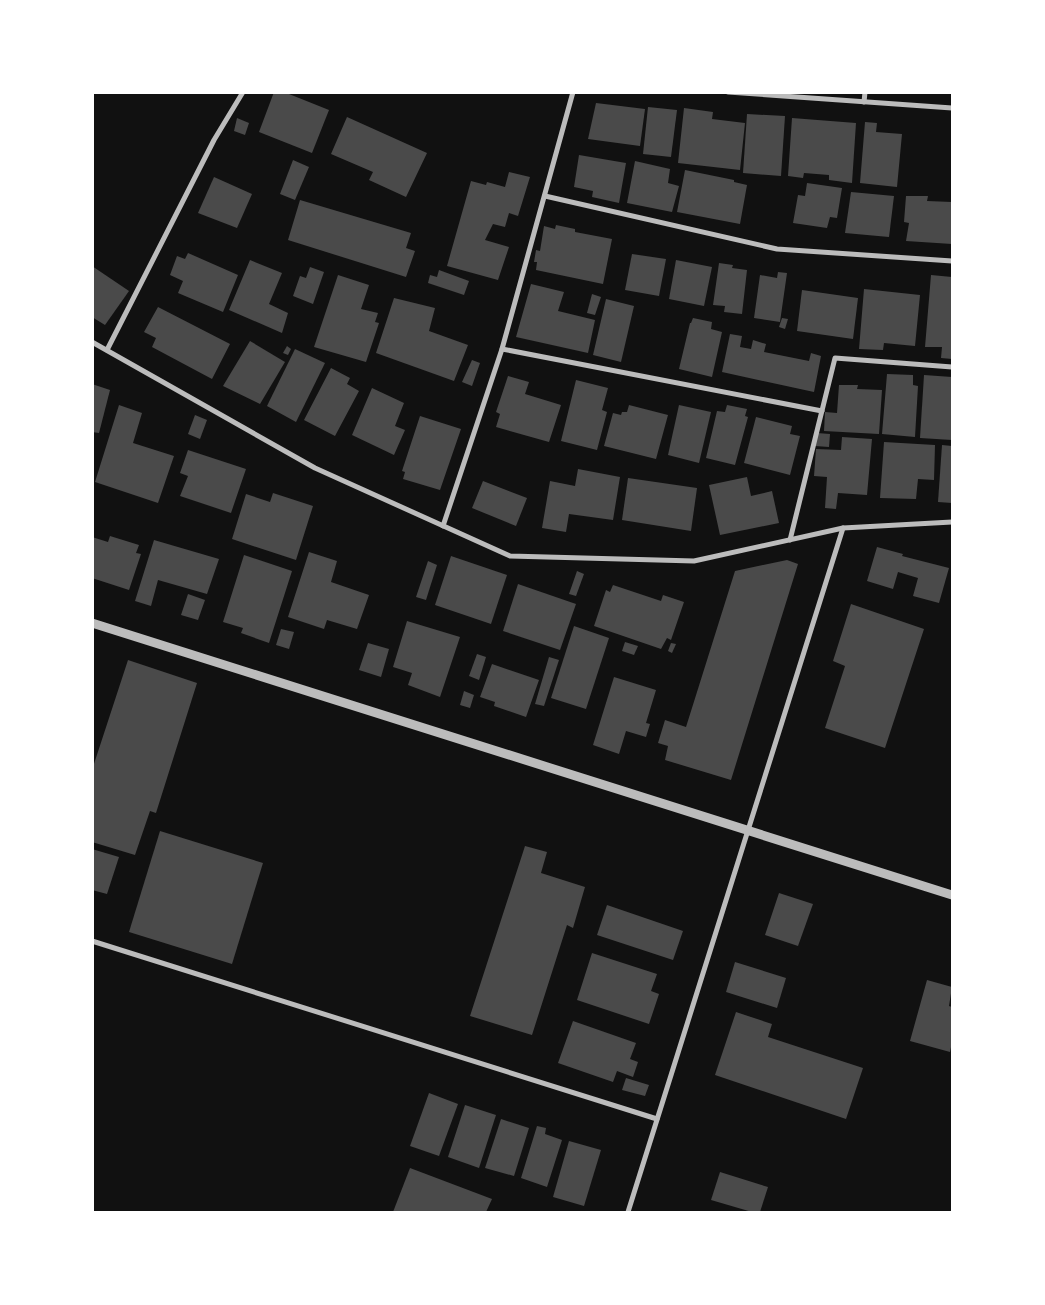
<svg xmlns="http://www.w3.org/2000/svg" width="1045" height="1305" font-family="'DejaVu Sans',sans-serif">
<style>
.building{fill:#4a4a4a}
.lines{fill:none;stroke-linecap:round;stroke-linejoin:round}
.minor{stroke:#bcbcbc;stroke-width:5}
.tertiary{stroke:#bcbcbc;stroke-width:9}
</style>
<rect width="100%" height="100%" fill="#111"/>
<g class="building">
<polygon points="274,92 284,92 329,110 312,153 259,132"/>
<polygon points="596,103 645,109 640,146 588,139"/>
<polygon points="648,107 677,110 671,157 643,154"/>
<polygon points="684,108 713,112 712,119 745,123 740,170 678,163"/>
<polygon points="747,114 785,116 781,176 743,173"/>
<polygon points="347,117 427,153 406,197 369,180 373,172 331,154"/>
<polygon points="237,118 249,123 245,135 234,131"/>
<polygon points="792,118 856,123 852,183 829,180 829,175 804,173 803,178 788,176"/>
<polygon points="865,122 877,123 876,132 902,134 897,187 860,183"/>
<polygon points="579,155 626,163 619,203 592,197 593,191 574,187"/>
<polygon points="293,160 309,167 295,200 280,194"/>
<polygon points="635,161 670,169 668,183 679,186 672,212 627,203"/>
<polygon points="685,170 734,180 734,182 747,185 740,224 677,212"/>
<polygon points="509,172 530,177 518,216 509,213 505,227 493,224 485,240 509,247 498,280 447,266 471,181 486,185 487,182 505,187"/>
<polygon points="214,177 252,194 237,228 198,213"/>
<polygon points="807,183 842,188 837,218 830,217 827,228 793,223 798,195 805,196"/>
<polygon points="851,192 894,196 889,237 845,233"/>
<polygon points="906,196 928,196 927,201 952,202 952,244 906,241 909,223 904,222"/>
<polygon points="300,200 411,233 406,248 415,251 406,277 288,240"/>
<polygon points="556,225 575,229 575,232 612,239 603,284 536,270 537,262 534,262 536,250 540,251 544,226 555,229"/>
<polygon points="188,253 238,275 223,312 178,293 183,281 170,275 177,256 185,259"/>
<polygon points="632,254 666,259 659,296 625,290"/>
<polygon points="250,260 282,273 269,304 288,313 282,333 229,310"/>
<polygon points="676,260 712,267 704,306 669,299"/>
<polygon points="719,263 733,265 732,268 747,270 742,314 724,312 725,306 713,305"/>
<polygon points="92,266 129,291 105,325 92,317"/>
<polygon points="310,267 324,272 313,304 293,296 300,276 306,278"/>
<polygon points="439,270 469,281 464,295 428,283 430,275 437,277"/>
<polygon points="778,272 787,273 780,322 754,318 760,275 777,278"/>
<polygon points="338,275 369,285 361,309 378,313 375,322 379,323 366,362 314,347"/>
<polygon points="931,275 952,277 952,359 941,358 942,347 925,347"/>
<polygon points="531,284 564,292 558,311 595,320 588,353 516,337"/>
<polygon points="864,289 920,295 915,346 884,343 883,350 859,349"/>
<polygon points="802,290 858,298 853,339 797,331"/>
<polygon points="592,294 601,297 595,315 587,313"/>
<polygon points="394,298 435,308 429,331 468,345 454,381 376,353"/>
<polygon points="606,299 634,306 621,362 593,355"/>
<polygon points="158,307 230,344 212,379 152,347 156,338 144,332"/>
<polygon points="693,318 712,322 711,329 722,332 712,377 679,369 690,323 691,323"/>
<polygon points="782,318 788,319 785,329 779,327"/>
<polygon points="730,334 742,336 740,347 751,349 753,340 766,344 764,352 809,361 811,353 821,356 814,392 722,372"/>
<polygon points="250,341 285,362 260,404 223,386"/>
<polygon points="287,346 291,349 288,355 283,353"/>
<polygon points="295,349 325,363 296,422 267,406"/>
<polygon points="472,360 480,363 472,386 462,382"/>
<polygon points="331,368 350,378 347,384 359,391 335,436 304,420"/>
<polygon points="887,374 913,375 913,385 918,386 915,437 882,434"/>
<polygon points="924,375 952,377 952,440 920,438"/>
<polygon points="508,376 529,382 525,394 561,405 549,442 496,427 500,414 496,412"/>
<polygon points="576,380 608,388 602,410 607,412 597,450 561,441"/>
<polygon points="92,384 110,390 99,433 92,432"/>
<polygon points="839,385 858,385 857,389 882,390 879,434 824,431 825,412 837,413"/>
<polygon points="372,388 404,403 395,426 405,430 394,455 352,435"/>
<polygon points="119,405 142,413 133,443 174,456 158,503 95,482"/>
<polygon points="629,405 668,415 656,459 604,446 613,413 621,415 622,412 627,412"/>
<polygon points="679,405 711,412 699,463 668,455"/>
<polygon points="727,405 747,409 745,416 748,417 735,465 706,458 717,411 725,412"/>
<polygon points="195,415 207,420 200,439 188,434"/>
<polygon points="420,416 461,429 440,490 403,479 405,472 402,471"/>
<polygon points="756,417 792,426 790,434 800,436 790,475 744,463"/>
<polygon points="817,433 830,434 829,447 815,446"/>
<polygon points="842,437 872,439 867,495 838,493 836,509 825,508 827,477 814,476 816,449 841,450"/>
<polygon points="884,442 935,445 934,480 918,479 916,499 880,498"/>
<polygon points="942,445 952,446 952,503 938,502"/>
<polygon points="188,450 246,469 231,513 180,496 188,476 180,473"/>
<polygon points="578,469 620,477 613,520 569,514 566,532 542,528 550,481 575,486"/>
<polygon points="747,477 751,496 772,491 779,523 720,535 709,485"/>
<polygon points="628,478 697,488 691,531 622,520"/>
<polygon points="483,481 527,498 516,526 472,508"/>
<polygon points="273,493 313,506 296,560 232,539 246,494 270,502"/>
<polygon points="110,536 139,545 136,553 141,554 129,590 92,578 92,537 108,542"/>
<polygon points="154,540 219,559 207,594 158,580 151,606 135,601"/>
<polygon points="877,547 903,554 902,556 949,568 939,603 913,596 918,578 898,572 893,589 867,581"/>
<polygon points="309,552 337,561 331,582 369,595 357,629 327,620 324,629 288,617"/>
<polygon points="244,555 292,571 269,643 241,633 243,628 223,622"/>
<polygon points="451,556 507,575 491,624 435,605"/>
<polygon points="787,560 798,564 731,780 665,760 668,746 658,743 665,720 686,727 735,571"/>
<polygon points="428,561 437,565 426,600 416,597"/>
<polygon points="577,571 584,574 576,596 569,594"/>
<polygon points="518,584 576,604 560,650 503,631"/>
<polygon points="613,585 661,601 663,595 684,602 671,640 667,638 661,649 594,626 606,590 610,592"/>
<polygon points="188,594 205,600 198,620 181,615"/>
<polygon points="851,604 924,629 885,748 825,728 845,666 833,661"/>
<polygon points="407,621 460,637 440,697 408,685 412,673 393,667"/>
<polygon points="574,626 609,638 586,709 551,698"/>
<polygon points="281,629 294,632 289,649 276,645"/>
<polygon points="625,642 638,646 634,655 622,651"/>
<polygon points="368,643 389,649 381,677 359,670"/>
<polygon points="671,643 676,644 672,653 668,651"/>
<polygon points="477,654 486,657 479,680 469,676"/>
<polygon points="549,657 559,660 544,706 535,704"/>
<polygon points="128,660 197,683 156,813 150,811 135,855 92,842 92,770"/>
<polygon points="492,664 539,680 526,717 494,706 495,702 480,697"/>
<polygon points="614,677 656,690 646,723 650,724 646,737 626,731 619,754 593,745"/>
<polygon points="464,691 474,695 470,708 460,705"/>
<polygon points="160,831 263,863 232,964 129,932"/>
<polygon points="525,846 547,852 541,873 585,887 573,928 567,925 532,1035 470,1016"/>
<polygon points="92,849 119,857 107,894 92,890"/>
<polygon points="779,893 813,904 798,946 765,935"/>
<polygon points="607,905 683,931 673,960 597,935"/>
<polygon points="592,953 657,974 651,991 659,994 649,1024 577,1000"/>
<polygon points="735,962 786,978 777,1008 726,992"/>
<polygon points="927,980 952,987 949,1006 952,1007 952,1042 950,1052 910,1041"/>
<polygon points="736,1012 772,1024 768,1037 863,1068 846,1119 715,1075"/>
<polygon points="573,1021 636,1043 630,1059 638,1062 633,1077 617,1071 613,1082 558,1063"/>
<polygon points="626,1078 649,1085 645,1096 622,1090"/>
<polygon points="429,1093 458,1104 439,1156 410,1146"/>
<polygon points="465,1105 496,1115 479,1168 448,1157"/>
<polygon points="501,1119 529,1128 514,1176 485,1168"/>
<polygon points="537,1126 546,1128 545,1134 562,1140 547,1187 521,1178"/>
<polygon points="569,1141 601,1150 584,1206 553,1197"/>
<polygon points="410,1168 492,1199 486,1212 393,1212"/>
<polygon points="720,1172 768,1187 760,1212 752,1212 711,1200"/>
</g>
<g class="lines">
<g class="minor">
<polyline points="728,92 952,108"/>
<polyline points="864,102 865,92"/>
<polyline points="545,196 777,249 952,261"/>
<polyline points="92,342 315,468 510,556 694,561 843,528 952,522"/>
<polyline points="502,349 822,411"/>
<polyline points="107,350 214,140 243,92"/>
<polyline points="443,526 502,349 573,92"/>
<polyline points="790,540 835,358 952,367"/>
<polyline points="92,941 657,1119"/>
<polyline points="628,1212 843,528"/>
</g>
<polyline class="tertiary" points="92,623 952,895"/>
</g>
<rect width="1045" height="1305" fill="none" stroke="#ffffff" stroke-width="188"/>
</svg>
